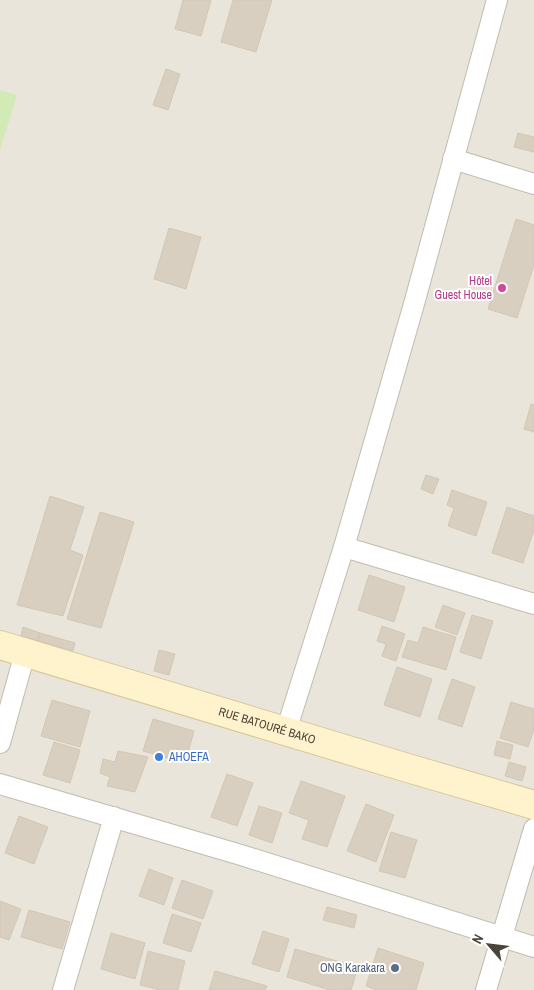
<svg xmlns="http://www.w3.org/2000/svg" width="534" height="990" font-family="'Archivo Narrow',sans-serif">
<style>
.residential{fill:#eae5da}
.green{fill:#d2eab5}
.building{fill:#d8cfc1;stroke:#d3c7b4}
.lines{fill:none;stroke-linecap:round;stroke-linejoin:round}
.street-casing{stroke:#c2bbae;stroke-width:22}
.secondary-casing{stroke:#d6c79b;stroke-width:30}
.street{stroke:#fff;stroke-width:20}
.secondary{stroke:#fff3cd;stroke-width:28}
.hotel-dot{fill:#d1479c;stroke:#fff;stroke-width:2}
.shop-dot{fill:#3f7fe0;stroke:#fff;stroke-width:2}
.service-dot{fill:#5c6f8a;stroke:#fff;stroke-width:2}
.labels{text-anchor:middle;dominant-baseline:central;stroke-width:4;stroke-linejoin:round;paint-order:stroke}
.hotel-label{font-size:12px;fill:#b23c85;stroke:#fff;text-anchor:end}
.street-label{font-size:12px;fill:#4b4439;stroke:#fff}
.shop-label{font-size:12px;fill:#366cbe;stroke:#fff;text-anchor:start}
.service-label{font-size:12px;fill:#4e5e75;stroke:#fff;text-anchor:end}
</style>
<rect width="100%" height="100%" fill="#f6f3ec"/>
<rect class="residential" x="0" y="0" width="534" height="990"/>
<polygon class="green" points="0,90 17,95 0,150"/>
<g class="building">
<polygon points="183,0 211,0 201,36 175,29"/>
<polygon points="233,0 272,0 256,52 221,42"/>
<polygon points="166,69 180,74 168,110 153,105"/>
<polygon points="518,133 534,137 534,152 514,147"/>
<polygon points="516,219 534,225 534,265 517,318 488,309"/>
<polygon points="169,228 201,237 186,289 154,279"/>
<polygon points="531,404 534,405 534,432 524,429"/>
<polygon points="426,475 439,479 433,494 421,489"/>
<polygon points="452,490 487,502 476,536 448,526 454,508 447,505"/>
<polygon points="50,496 84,507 70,550 83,555 63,616 17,605"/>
<polygon points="507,507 534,516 534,530 523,563 492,553"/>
<polygon points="100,512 134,522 101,628 67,619"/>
<polygon points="369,575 405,587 394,622 358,610"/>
<polygon points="443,605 465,613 457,635 435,627"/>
<polygon points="472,615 493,621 481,659 460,652"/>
<polygon points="382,626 405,634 396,661 382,656 386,644 377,641"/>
<polygon points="23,627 40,633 38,641 21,636"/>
<polygon points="423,627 456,637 446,670 402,657 408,640 418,643"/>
<polygon points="40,633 75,643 73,651 38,641"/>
<polygon points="159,650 175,654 169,675 154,671"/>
<polygon points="397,667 432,679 420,717 384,705"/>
<polygon points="452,679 475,687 462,727 438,719"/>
<polygon points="52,700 90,711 80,747 41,736"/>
<polygon points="511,702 534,709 534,729 528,747 500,738"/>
<polygon points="153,719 194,731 188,753 174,748 171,759 143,751"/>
<polygon points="497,741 513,745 510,759 494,755"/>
<polygon points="54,742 80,750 70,783 43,775"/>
<polygon points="118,751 148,757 135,792 107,786 110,777 100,773 103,759 115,762"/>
<polygon points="509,762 526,767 522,781 505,776"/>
<polygon points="227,774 253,783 237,826 211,817"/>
<polygon points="301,781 345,796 327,847 302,839 309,820 289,813"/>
<polygon points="366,804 394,815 376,862 347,851"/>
<polygon points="259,806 282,813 272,843 249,835"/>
<polygon points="19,816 48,827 34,864 5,853"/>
<polygon points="391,832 417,840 405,878 379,871"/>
<polygon points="149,869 173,878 164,905 139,896"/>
<polygon points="182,880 213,891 203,919 172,908"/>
<polygon points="0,901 21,909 9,940 0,937"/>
<polygon points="327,907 357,915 354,928 323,920"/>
<polygon points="29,910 70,922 62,949 21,937"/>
<polygon points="172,914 201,923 191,952 163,943"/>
<polygon points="263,931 289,939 279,972 252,964"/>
<polygon points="111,933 145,943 135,979 101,969"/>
<polygon points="378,948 424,963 416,990 377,990 366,986"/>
<polygon points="295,949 358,967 351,990 330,990 287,977"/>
<polygon points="148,951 185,961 178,990 160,990 140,985"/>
<polygon points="215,971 267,986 265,990 209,990"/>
</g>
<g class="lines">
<defs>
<g id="street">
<polyline points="453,159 534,184"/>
<polyline points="344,547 534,604"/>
<polyline points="286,731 344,547 414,304 497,0"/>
<polyline points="0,743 25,653"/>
<polyline points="0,784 241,855 534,947"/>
<polyline points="63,990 114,817"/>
<polyline points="486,990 534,829"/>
</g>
<g id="secondary">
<path id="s1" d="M0 645 401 766 534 805"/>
</g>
</defs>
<use href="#street" class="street-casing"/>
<use href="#secondary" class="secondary-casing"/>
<use href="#street" class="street"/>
<use href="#secondary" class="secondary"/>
</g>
<circle class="hotel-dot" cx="502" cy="288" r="5"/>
<circle class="shop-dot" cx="159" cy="757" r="5"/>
<circle class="service-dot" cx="395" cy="968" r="5"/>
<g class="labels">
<g class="hotel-label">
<text x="492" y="281">Hôtel<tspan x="492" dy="14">Guest House</tspan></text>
</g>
<g class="street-label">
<text stroke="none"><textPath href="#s1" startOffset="279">RUE BATOURÉ BAKO</textPath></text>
</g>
<g class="shop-label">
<text x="169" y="757">AHOEFA</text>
</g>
<g class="service-label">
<text x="385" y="968">ONG Karakara</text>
</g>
</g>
<g transform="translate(489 945) rotate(298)" stroke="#ffffff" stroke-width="4" paint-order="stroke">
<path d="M0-4L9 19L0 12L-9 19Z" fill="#4b4439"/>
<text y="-8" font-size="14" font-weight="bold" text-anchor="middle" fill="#4b4439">N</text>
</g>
</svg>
